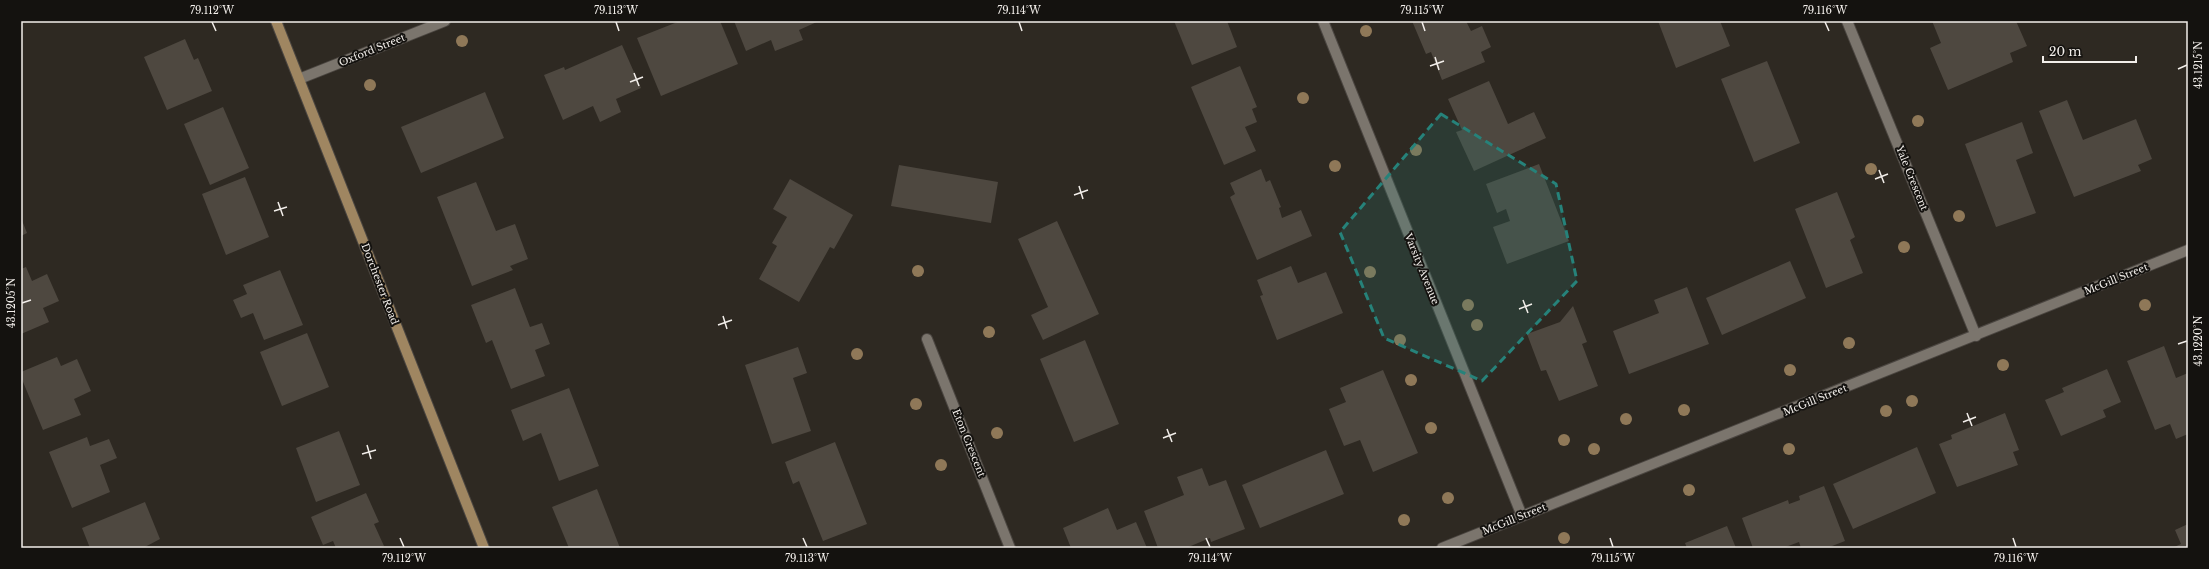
<svg xmlns="http://www.w3.org/2000/svg" width="2209" height="569" font-family="'Libre Baskerville',serif">
<style>
.building{fill:#4e4840}
.lines{fill:none;stroke-linecap:round;stroke-linejoin:round}
.minor-casing{stroke:#4b4641;stroke-width:12}
.secondary-casing{stroke:#4b4641;stroke-width:12}
.minor{stroke:#7b756d;stroke-width:10}
.secondary{stroke:#9f8661;stroke-width:10}
.tree{fill:#8f7858}
.marked{fill:#26827a;fill-opacity:0.2;stroke:#26827a;stroke-width:3;stroke-dasharray:8 5;stroke-linejoin:round}
.ticks{fill:none;stroke:#f2eeea;stroke-width:1.5}
.labels{text-anchor:middle;dominant-baseline:central;stroke-width:4;stroke-linejoin:round;paint-order:stroke}
.street-label{font-size:10px;fill:#f2eeea;stroke:#14120f}
.neatline{fill:none;stroke:#f2eeea;stroke-width:1.5}
.ticks-label{font-size:10px;text-anchor:middle;fill:#f2eeea}
</style>
<rect width="100%" height="100%" fill="#2e2922"/>
<g class="building">
<polygon points="680,21 720,21 738,64 661,96 637,38"/>
<polygon points="734,21 819,21 799,30 803,40 775,51 771,40 746,51"/>
<polygon points="1174,21 1227,21 1237,47 1192,65"/>
<polygon points="1412,21 1466,21 1471,31 1482,26 1491,47 1481,52 1485,62 1442,80 1431,52 1426,54"/>
<polygon points="1658,21 1720,21 1730,46 1676,68"/>
<polygon points="1932,21 2016,21 2027,46 2010,53 2013,62 1948,90 1930,48 1941,43"/>
<polygon points="185,39 194,60 198,58 212,91 167,110 144,57"/>
<polygon points="622,45 641,88 616,99 621,112 600,122 593,106 563,120 544,75 564,67 565,70"/>
<polygon points="1767,61 1800,143 1754,162 1721,79"/>
<polygon points="1240,66 1257,107 1252,109 1257,122 1245,127 1256,151 1224,165 1191,87"/>
<polygon points="1489,81 1508,124 1534,112 1546,138 1474,171 1456,132 1462,130 1448,99"/>
<polygon points="485,92 504,138 421,173 401,127"/>
<polygon points="2067,100 2083,140 2136,119 2152,159 2138,165 2141,171 2074,197 2039,111"/>
<polygon points="223,107 249,168 210,185 184,124"/>
<polygon points="2022,122 2033,153 2016,160 2036,213 1996,227 1965,144"/>
<polygon points="1539,164 1569,241 1507,264 1493,227 1510,221 1506,209 1497,213 1486,184"/>
<polygon points="899,165 998,182 991,223 891,206"/>
<polygon points="1261,169 1266,182 1270,180 1281,207 1279,208 1282,218 1301,210 1312,236 1257,260 1230,197 1235,194 1230,183"/>
<polygon points="245,177 269,237 226,255 202,194"/>
<polygon points="790,179 853,215 834,249 830,247 799,302 759,279 777,246 772,243 787,217 773,209"/>
<polygon points="476,182 496,231 515,224 528,259 510,266 513,270 472,286 437,197"/>
<polygon points="1837,192 1855,237 1850,240 1863,273 1826,288 1795,209"/>
<polygon points="21,218 27,233 21,236"/>
<polygon points="1057,221 1099,314 1043,340 1031,315 1048,307 1018,239"/>
<polygon points="1790,261 1806,298 1722,335 1706,298"/>
<polygon points="1291,266 1298,283 1326,272 1343,313 1277,340 1260,296 1263,295 1257,280"/>
<polygon points="26,267 32,281 47,274 59,301 43,308 49,322 21,334 21,269"/>
<polygon points="280,270 303,325 264,340 253,313 241,318 233,300 247,294 243,285"/>
<polygon points="1687,287 1709,344 1629,374 1613,331 1659,313 1654,300"/>
<polygon points="515,288 530,327 542,323 550,344 535,350 545,376 511,389 492,340 486,343 471,305"/>
<polygon points="1573,306 1587,342 1582,344 1598,386 1559,401 1546,370 1541,371 1527,334 1560,322"/>
<polygon points="307,333 329,387 282,406 260,352"/>
<polygon points="1085,340 1119,424 1074,442 1040,359"/>
<polygon points="2164,346 2176,378 2188,373 2188,434 2176,439 2170,424 2155,430 2127,361"/>
<polygon points="798,347 807,373 793,378 811,431 772,444 745,365"/>
<polygon points="57,357 61,366 77,359 91,391 74,399 81,415 43,430 21,377 21,372"/>
<polygon points="2107,369 2121,402 2103,410 2106,417 2061,436 2045,400 2064,392 2062,388"/>
<polygon points="1383,370 1418,453 1373,472 1360,440 1344,446 1329,409 1346,402 1340,388"/>
<polygon points="569,388 599,466 559,481 541,433 523,441 511,410"/>
<polygon points="2005,413 2019,450 2013,452 2018,465 1957,487 1939,444 1952,439 1951,435"/>
<polygon points="339,431 360,485 316,502 296,448"/>
<polygon points="87,437 90,446 109,439 117,458 100,465 110,492 72,508 49,452"/>
<polygon points="835,442 867,524 823,541 799,481 793,484 785,462"/>
<polygon points="1917,447 1936,493 1853,529 1833,484"/>
<polygon points="1326,450 1344,494 1260,528 1242,485"/>
<polygon points="1202,468 1209,486 1226,480 1245,529 1211,542 1210,538 1186,548 1158,548 1144,511 1184,495 1177,477"/>
<polygon points="1824,486 1845,541 1827,548 1801,548 1799,542 1783,548 1753,548 1742,518 1788,500 1789,504 1800,500 1799,496"/>
<polygon points="597,489 620,548 569,548 552,507"/>
<polygon points="366,493 379,522 374,524 384,546 378,548 336,548 333,541 323,545 311,517"/>
<polygon points="145,502 160,539 143,548 90,548 82,528"/>
<polygon points="1108,508 1117,530 1136,522 1147,548 1071,548 1063,528"/>
<polygon points="2188,524 2188,548 2172,548 2181,544 2175,530"/>
<polygon points="1727,526 1736,548 1687,548 1685,543"/>
</g>
<g class="lines">
<defs>
<g id="minor">
<polyline points="1323,21 1522,516"/>
<polyline points="1847,21 1976,336"/>
<polyline points="299,79 445,21"/>
<polyline points="927,339 1010,548"/>
<polyline points="1442,548 2188,250"/>
</g>
<polyline id="secondary" points="276,21 484,548"/>
</defs>
<use href="#minor" class="minor-casing"/>
<use href="#secondary" class="secondary-casing"/>
<use href="#minor" class="minor"/>
<use href="#secondary" class="secondary"/>
</g>
<g class="tree">
<circle cx="1366" cy="31" r="6"/>
<circle cx="462" cy="41" r="6"/>
<circle cx="370" cy="85" r="6"/>
<circle cx="1303" cy="98" r="6"/>
<circle cx="1918" cy="121" r="6"/>
<circle cx="1416" cy="150" r="6"/>
<circle cx="1335" cy="166" r="6"/>
<circle cx="1871" cy="169" r="6"/>
<circle cx="1959" cy="216" r="6"/>
<circle cx="1904" cy="247" r="6"/>
<circle cx="918" cy="271" r="6"/>
<circle cx="1370" cy="272" r="6"/>
<circle cx="1468" cy="305" r="6"/>
<circle cx="2145" cy="305" r="6"/>
<circle cx="1477" cy="325" r="6"/>
<circle cx="989" cy="332" r="6"/>
<circle cx="1400" cy="340" r="6"/>
<circle cx="1849" cy="343" r="6"/>
<circle cx="857" cy="354" r="6"/>
<circle cx="2003" cy="365" r="6"/>
<circle cx="1790" cy="370" r="6"/>
<circle cx="1411" cy="380" r="6"/>
<circle cx="1912" cy="401" r="6"/>
<circle cx="916" cy="404" r="6"/>
<circle cx="1684" cy="410" r="6"/>
<circle cx="1886" cy="411" r="6"/>
<circle cx="1626" cy="419" r="6"/>
<circle cx="1431" cy="428" r="6"/>
<circle cx="997" cy="433" r="6"/>
<circle cx="1564" cy="440" r="6"/>
<circle cx="1594" cy="449" r="6"/>
<circle cx="1789" cy="449" r="6"/>
<circle cx="941" cy="465" r="6"/>
<circle cx="1689" cy="490" r="6"/>
<circle cx="1448" cy="498" r="6"/>
<circle cx="1404" cy="520" r="6"/>
<circle cx="1564" cy="538" r="6"/>
</g>
<path class="marked" d="M1441 114 1556 184 1577 281 1482 381 1384 338 1340 232Z"/>
<path class="ticks" d="M212 22 216 31M616 22 619 31M1019 22 1022 31M1422 22 1425 31M1825 22 1829 31M1435 57 1439 70M1430 66 1444 61M2178 69 2187 65M634 73 639 86M630 82 643 77M1879 170 1884 183M1875 179 1888 174M1079 186 1083 199M1074 195 1088 190M278 202 283 216M274 211 287 207M1523 300 1528 313M22 303 31 300M1519 309 1532 304M723 316 727 329M718 325 732 320M2178 344 2187 341M1967 413 1972 426M1963 422 1976 417M1167 429 1172 442M1163 438 1176 433M367 445 371 459M362 454 376 450M400 538 404 547M803 538 807 547M1206 538 1210 547M1610 538 1613 547M2013 538 2016 547"/>
<g class="labels">
<g class="street-label">
<text transform="translate(372 50) rotate(-22)">Oxford Street</text>
<text transform="translate(1912 178) rotate(68)">Yale Crescent</text>
<text transform="translate(1422 269) rotate(68)">Varsity Avenue</text>
<text transform="translate(2116 279) rotate(-22)">McGill Street</text>
<text transform="translate(380 284) rotate(69)">Dorchester Road</text>
<text transform="translate(1815 400) rotate(-22)">McGill Street</text>
<text transform="translate(969 443) rotate(68)">Eton Crescent</text>
<text transform="translate(1514 519) rotate(-22)">McGill Street</text>
</g>
</g>
<rect width="2209" height="569" fill="none" stroke="#14120f" stroke-width="44"/>
<path d="M2043 56v6h93v-6" fill="none" stroke="#f2eeea" stroke-width="2"/>
<text x="2049" y="56" font-size="12" fill="#f2eeea" stroke="#14120f" stroke-width="3" paint-order="stroke">20 m</text>
<rect x="22" y="22" width="2165" height="525" class="neatline"/>
<g class="ticks-label">
<text x="212" y="14">79.112°W</text>
<text x="616" y="14">79.113°W</text>
<text x="1019" y="14">79.114°W</text>
<text x="1422" y="14">79.115°W</text>
<text x="1825" y="14">79.116°W</text>
<text transform="translate(2198 65) rotate(-90)" y="4">43.1215°N</text>
<text transform="translate(11 303) rotate(-90)" y="4">43.1205°N</text>
<text transform="translate(2198 341) rotate(-90)" y="4">43.1220°N</text>
<text x="404" y="562">79.112°W</text>
<text x="807" y="562">79.113°W</text>
<text x="1210" y="562">79.114°W</text>
<text x="1613" y="562">79.115°W</text>
<text x="2016" y="562">79.116°W</text>
</g>
</svg>
